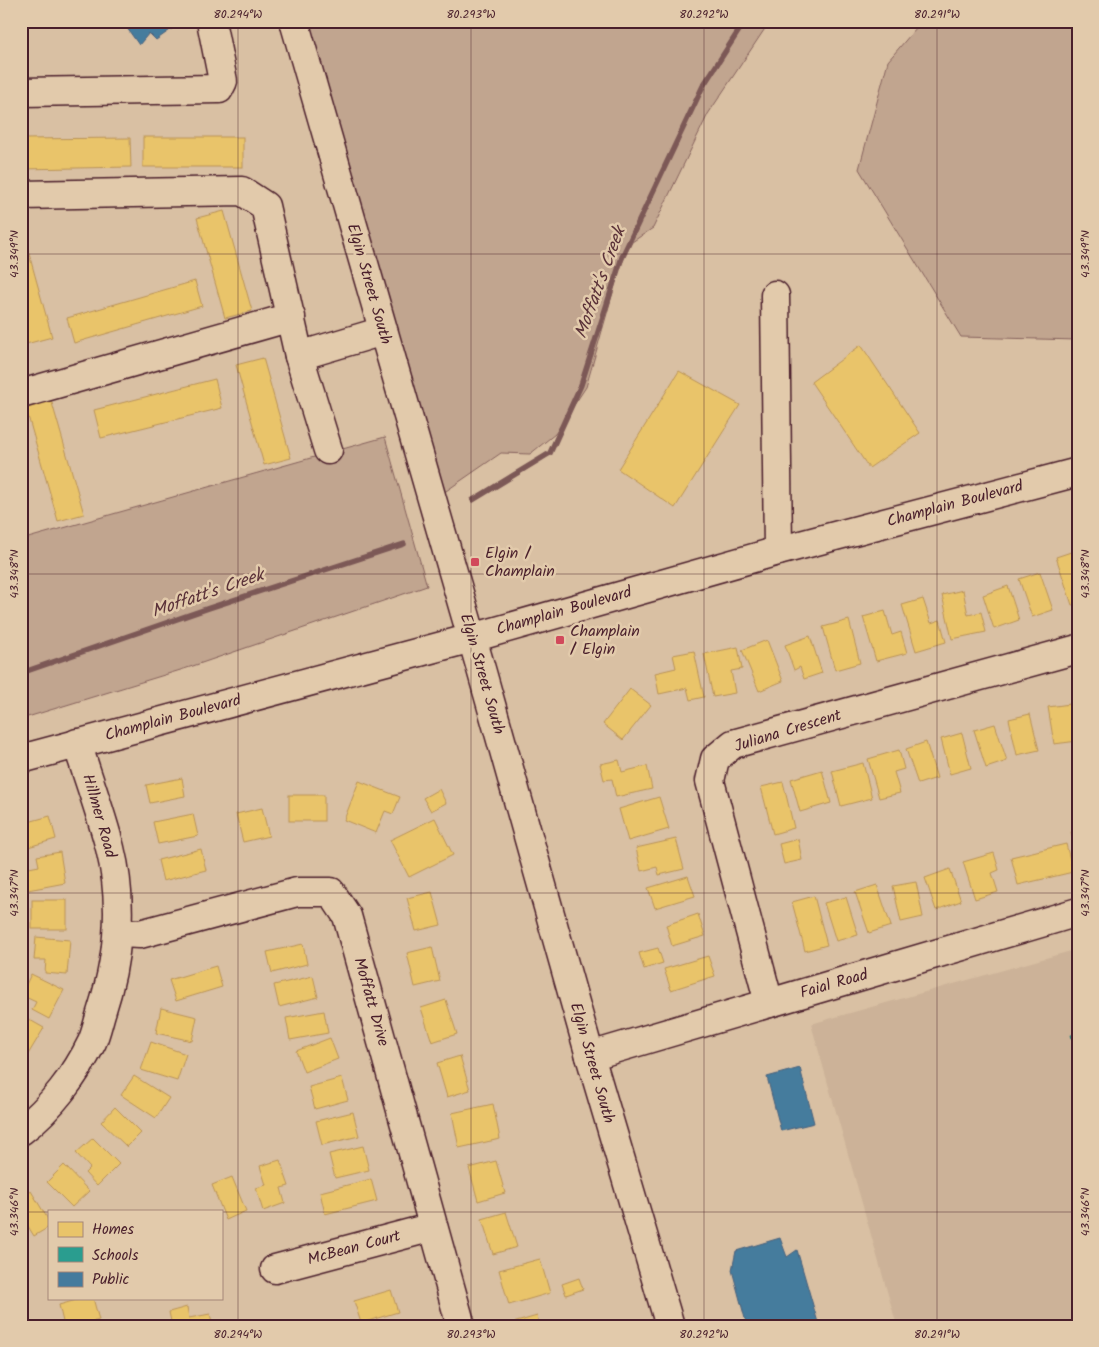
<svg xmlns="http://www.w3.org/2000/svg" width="1099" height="1347" font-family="Kalam,sans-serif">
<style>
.built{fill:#ccb298}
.green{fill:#c1a58f;stroke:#86625d}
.homes{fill:#e9c46a;stroke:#b99257}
.schools{fill:#2a9d8f;stroke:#347771}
.public{fill:#457b9d;stroke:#465f7b}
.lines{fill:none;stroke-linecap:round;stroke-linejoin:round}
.stream{stroke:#7c5856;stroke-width:5.5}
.minor-casing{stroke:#4a1f2b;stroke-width:31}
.minor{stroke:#e2caab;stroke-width:28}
.ticks{fill:none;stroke:#4a1f2b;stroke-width:1;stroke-opacity:0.45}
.poi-dot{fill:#d1495b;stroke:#e2caab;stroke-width:2}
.labels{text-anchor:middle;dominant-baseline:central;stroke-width:5;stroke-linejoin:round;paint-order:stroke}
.street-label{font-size:16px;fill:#4a1f2b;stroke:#e2caab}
.poi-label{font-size:16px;fill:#4a1f2b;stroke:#e2caab;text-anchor:start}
.water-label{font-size:18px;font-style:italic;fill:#5b3239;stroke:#e2caab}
.neatline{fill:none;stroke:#4a1f2b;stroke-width:2}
.ticks-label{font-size:12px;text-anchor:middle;fill:#4a1f2b}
</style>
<rect width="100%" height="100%" fill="#d9c0a3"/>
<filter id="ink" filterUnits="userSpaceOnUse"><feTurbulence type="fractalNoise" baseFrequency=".02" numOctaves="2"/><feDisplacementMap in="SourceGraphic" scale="10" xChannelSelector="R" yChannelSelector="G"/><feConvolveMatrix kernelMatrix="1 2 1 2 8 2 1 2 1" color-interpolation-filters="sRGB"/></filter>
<g filter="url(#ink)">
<polygon class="built" points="1078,949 1078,1326 897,1326 811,1024"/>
<g class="green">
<polygon points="295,21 770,21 708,114 653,228 632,242 620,268 586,387 555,434 530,454 501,453 433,500"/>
<polygon points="922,21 1078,21 1078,340 961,337 859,169 888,61"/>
<polygon points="385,437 427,586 187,668 21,719 21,540"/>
</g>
<g class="homes">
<rect x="143" y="137" width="100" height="30"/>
<polygon points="130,138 131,167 21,169 21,139"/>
<polygon points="224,211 252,311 225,318 197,218"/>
<polygon points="21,225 52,337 26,344 21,327"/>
<polygon points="195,281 202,306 74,343 67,318"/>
<polygon points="861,345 920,433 869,468 811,382"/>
<polygon points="263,358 291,458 264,465 236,365"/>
<polygon points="679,371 740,405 675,508 618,469"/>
<polygon points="215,379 222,408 101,438 94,410"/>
<polygon points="50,396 84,514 58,521 24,402"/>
<polygon points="1077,550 1078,604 1072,605 1056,557"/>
<polygon points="1040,572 1053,610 1032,617 1019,579"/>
<polygon points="1008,586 1019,620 994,629 983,595"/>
<polygon points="963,590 968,615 981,612 986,632 952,639 942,595"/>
<polygon points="923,599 931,623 940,620 946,642 916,651 902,605"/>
<polygon points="885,611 892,635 901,632 907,653 876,661 863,617"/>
<polygon points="849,620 860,663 835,670 823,627"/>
<polygon points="810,636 822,673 804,679 800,667 794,670 785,645"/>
<polygon points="767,640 783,681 759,691 742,650"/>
<polygon points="738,647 742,669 731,671 735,693 713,697 704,654"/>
<polygon points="694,651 704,697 690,700 687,688 659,694 655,673 676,668 673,655"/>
<polygon points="630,689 651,705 623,740 603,724"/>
<polygon points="1070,704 1073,724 1078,723 1078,741 1054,744 1048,707"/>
<polygon points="1030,714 1039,750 1017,755 1009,719"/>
<polygon points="995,724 1007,761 986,768 974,730"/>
<polygon points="962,733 971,768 950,774 941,739"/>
<polygon points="926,742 937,778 918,784 906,749"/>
<polygon points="899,750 904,769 894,772 900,793 879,798 868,759"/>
<polygon points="619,760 622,772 647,766 652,789 616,797 612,779 604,780 600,764"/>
<polygon points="863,763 872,798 841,806 832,771"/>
<polygon points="822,770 831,803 800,812 791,779"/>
<polygon points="182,778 185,796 150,803 146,785"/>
<polygon points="359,781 400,797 393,814 385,811 376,833 344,820"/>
<polygon points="783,782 794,828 773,834 761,787"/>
<polygon points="439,789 446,803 431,811 423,798"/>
<rect x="289" y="795" width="35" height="26"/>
<polygon points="659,797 669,829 628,841 619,809"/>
<polygon points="262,808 269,836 243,842 236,814"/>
<polygon points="193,814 198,836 158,844 153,822"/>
<polygon points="50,816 56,839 21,849 21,824"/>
<polygon points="435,818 453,855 409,877 390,840"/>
<polygon points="1078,830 1078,854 1071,832"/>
<polygon points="676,839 684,869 659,875 657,867 641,871 636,848"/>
<polygon points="798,839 802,860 784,864 779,844"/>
<polygon points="1066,844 1073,872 1018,885 1011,857"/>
<polygon points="201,849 206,870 163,881 158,860"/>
<polygon points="60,852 65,883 28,890 24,869 39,866 37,856"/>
<polygon points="994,853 999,870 992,873 998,892 975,899 963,862"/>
<polygon points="950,869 961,901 936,910 925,878"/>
<polygon points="688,876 695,896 655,908 648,888"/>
<polygon points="916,882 923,917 901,922 893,886"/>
<polygon points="877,885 891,926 869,933 855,892"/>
<polygon points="432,892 441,925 416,931 407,898"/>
<polygon points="814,896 827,945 805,951 792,902"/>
<polygon points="846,897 858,935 836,941 824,903"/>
<rect x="32" y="900" width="35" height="29"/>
<polygon points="698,914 705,936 672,946 666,925"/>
<polygon points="36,937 70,940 67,975 45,973 46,960 34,960"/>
<polygon points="303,944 307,964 272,973 267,952"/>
<polygon points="432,947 440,981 415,987 407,953"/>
<polygon points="658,948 663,963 644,969 639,953"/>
<polygon points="708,956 715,976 671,990 664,969"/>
<polygon points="216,966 222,987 176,1001 169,980"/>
<polygon points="31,974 64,990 49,1019 32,1010 36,1002 21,995"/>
<polygon points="313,976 318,997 279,1007 274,985"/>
<polygon points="446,1000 457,1034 432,1042 421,1008"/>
<polygon points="161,1008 197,1017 192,1041 156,1033"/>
<polygon points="324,1011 328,1033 290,1040 286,1018"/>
<polygon points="21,1015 44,1028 27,1056 21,1052"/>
<polygon points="330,1038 338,1059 304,1072 296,1051"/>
<polygon points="151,1042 186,1054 177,1081 141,1070"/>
<polygon points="460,1056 470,1090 447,1097 437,1063"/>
<polygon points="134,1076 169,1098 156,1118 121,1095"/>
<polygon points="342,1078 348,1100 315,1109 309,1087"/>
<polygon points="493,1104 500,1139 459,1148 452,1113"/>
<polygon points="115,1107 141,1133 127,1147 101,1122"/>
<polygon points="353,1112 359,1136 322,1145 316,1121"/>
<polygon points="93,1138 119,1164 97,1186 85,1173 90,1168 76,1153"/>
<polygon points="363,1146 369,1170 335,1178 329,1154"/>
<polygon points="280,1160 289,1186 281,1188 285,1203 263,1211 256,1188 266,1185 260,1166"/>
<polygon points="496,1161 505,1193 478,1201 469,1168"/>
<polygon points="64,1165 89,1191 72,1207 47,1182"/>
<polygon points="232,1177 246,1211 226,1220 212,1185"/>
<polygon points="371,1179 377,1201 325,1214 320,1192"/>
<polygon points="31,1191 49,1221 49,1227 34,1236 21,1215 21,1196"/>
<polygon points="506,1212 517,1247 493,1254 482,1219"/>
<polygon points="540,1259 550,1293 509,1305 499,1270"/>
<polygon points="579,1278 583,1289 566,1295 562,1284"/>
<polygon points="391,1290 398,1312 361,1323 354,1301"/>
<polygon points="83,1298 93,1298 99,1320 77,1326 64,1326 59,1305"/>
<polygon points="187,1307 189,1318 210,1314 213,1326 172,1326 169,1312"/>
<polygon points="537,1316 540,1326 514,1326 513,1323"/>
</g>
<polygon class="schools" points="1078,1034 1078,1058 1071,1035"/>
<g class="public">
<polygon points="122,21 183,21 156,40 149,33 139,45"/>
<polygon points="800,1068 814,1123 781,1131 767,1077"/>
<polygon points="780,1238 787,1257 797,1250 819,1326 747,1326 732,1270 736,1251"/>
</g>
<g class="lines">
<g class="stream">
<polyline points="473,500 550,453 581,385 622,257 703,86 745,21"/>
<polyline points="21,673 209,608 404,544"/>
</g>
<defs>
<g id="minor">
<polyline points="294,21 481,669 590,1056 670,1326"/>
<polyline points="21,92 219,89 223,81 211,21"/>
<polyline points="21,195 242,191 265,206 299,356 383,331"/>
<polyline points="775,295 778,551"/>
<polyline points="299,356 328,450"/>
<polyline points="21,394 291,317"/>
<polyline points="21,759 472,638 778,551 1078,472"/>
<polyline points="118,933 140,934 297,892 331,892 347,916 461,1326"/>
<polyline points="769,1003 710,781 715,759 733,744 1078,649"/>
<polyline points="590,1056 1078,912"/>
<path d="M21 1131C51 1108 76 1075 92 1042 96 1033 98 1023 101 1013 118 961 124 903 110 848 101 813 88 778 77 743"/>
<polyline points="275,1269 433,1227"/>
</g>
</defs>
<use href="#minor" class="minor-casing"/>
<use href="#minor" class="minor"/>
</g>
</g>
<path class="ticks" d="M238 21V1326M471 21V1326M704 21V1326M937 21V1326M21 254H1078M21 574H1078M21 893H1078M21 1212H49M221 1212H1078"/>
<g class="poi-dot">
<rect x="470" y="557" width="10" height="10" rx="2.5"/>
<rect x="555" y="635" width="10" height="10" rx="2.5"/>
</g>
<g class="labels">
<g class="street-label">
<text transform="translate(369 284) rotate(74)">Elgin Street South</text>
<text transform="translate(955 504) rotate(-15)">Champlain Boulevard</text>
<text transform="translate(564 611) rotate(-16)">Champlain Boulevard</text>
<text transform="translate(482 674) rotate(74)">Elgin Street South</text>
<text transform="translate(173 718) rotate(-15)">Champlain Boulevard</text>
<text transform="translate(788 731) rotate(-17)">Juliana Crescent</text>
<text transform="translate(99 816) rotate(74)">Hillmer Road</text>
<text transform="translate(834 984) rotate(-16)">Faial Road</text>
<text transform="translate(371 1002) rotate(74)">Moffatt Drive</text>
<text transform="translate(592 1063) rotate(74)">Elgin Street South</text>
<text transform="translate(354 1248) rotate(-15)">McBean Court</text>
</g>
<g class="poi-label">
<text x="485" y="553">Elgin /<tspan x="485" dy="18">Champlain</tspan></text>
<text x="570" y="631">Champlain<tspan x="570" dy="18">/ Elgin</tspan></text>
</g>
<g class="water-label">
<text transform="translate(601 283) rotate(-70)">Moffatt's Creek</text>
<text transform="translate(208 594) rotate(-19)">Moffatt's Creek</text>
</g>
</g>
<rect width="1099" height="1347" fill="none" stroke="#e2caab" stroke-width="55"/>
<rect x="48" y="1210" width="175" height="90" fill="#e2caab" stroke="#a58678"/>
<rect x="58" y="1222" width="25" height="15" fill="#e9c46a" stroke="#a58678"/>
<text x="92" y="1234" font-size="15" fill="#4a1f2b">Homes</text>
<rect x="58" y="1247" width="25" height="15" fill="#2a9d8f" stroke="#a58678"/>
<text x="92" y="1260" font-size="15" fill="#4a1f2b">Schools</text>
<rect x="58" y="1272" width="25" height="15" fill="#457b9d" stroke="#a58678"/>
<text x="92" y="1284" font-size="15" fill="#4a1f2b">Public</text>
<rect x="28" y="28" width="1044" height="1292" class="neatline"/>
<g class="ticks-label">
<text x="238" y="18">80.294°W</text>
<text x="471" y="18">80.293°W</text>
<text x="704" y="18">80.292°W</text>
<text x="937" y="18">80.291°W</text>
<text transform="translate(14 254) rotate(-90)" y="4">43.349°N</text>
<text transform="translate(1085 254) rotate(-90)" y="4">43.349°N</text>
<text transform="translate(14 574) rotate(-90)" y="4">43.348°N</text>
<text transform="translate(1085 574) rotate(-90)" y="4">43.348°N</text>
<text transform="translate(14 893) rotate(-90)" y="4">43.347°N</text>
<text transform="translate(1085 893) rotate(-90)" y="4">43.347°N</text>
<text transform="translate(14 1212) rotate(-90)" y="4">43.346°N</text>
<text transform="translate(1085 1212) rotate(-90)" y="4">43.346°N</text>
<text x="238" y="1338">80.294°W</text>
<text x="471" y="1338">80.293°W</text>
<text x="704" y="1338">80.292°W</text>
<text x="937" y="1338">80.291°W</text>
</g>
</svg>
